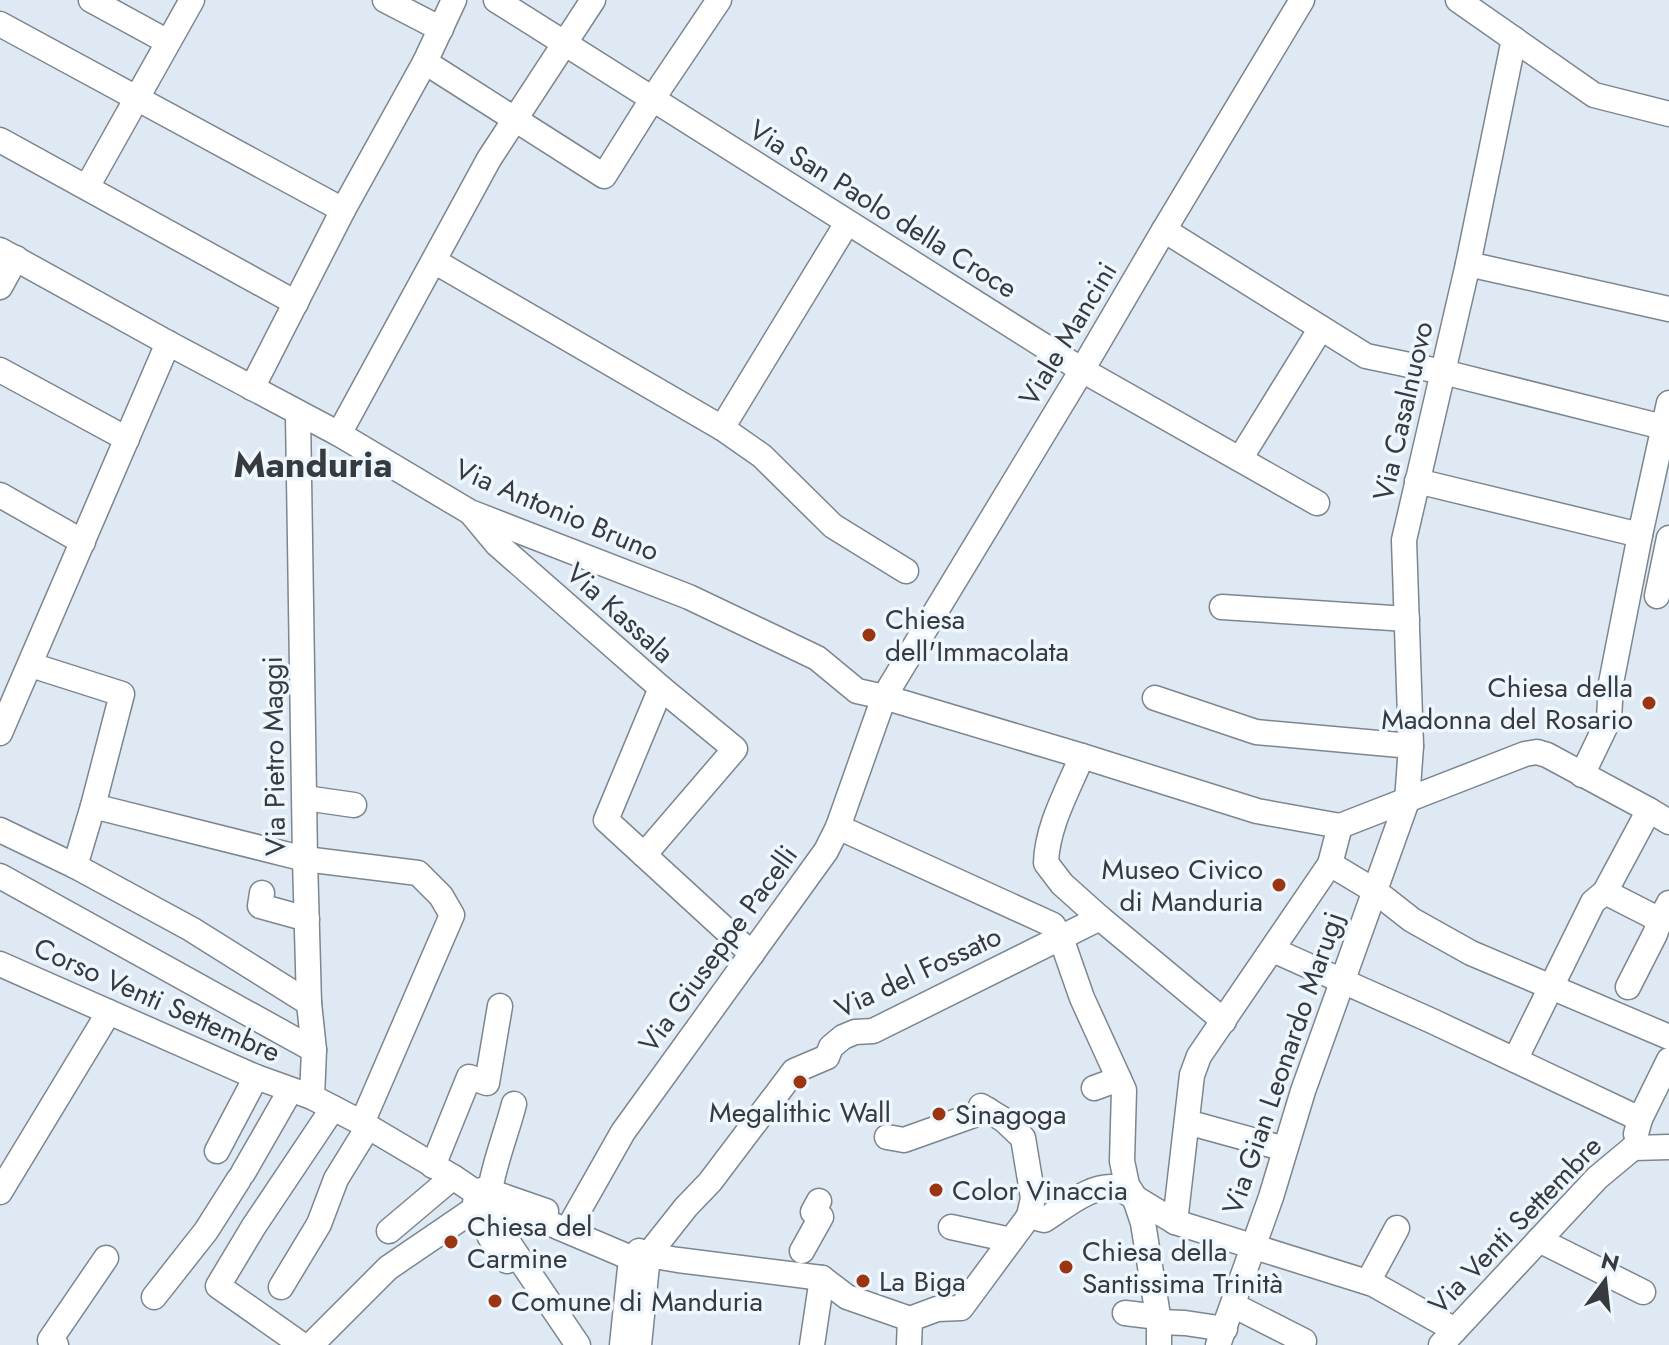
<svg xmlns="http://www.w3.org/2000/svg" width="1669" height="1345" font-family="Jost,sans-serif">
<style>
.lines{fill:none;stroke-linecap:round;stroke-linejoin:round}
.minor-casing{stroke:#7c868e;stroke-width:27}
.minor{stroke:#fff;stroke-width:24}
.poi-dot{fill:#9b3410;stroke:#eef6fe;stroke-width:3}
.labels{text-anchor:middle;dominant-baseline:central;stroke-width:7;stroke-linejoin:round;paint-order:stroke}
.street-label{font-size:28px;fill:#373b3f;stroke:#eef6fe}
.poi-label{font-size:28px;fill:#373b3f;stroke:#eef6fe;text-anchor:start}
.district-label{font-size:36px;font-weight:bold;fill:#373b3f;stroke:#eef6fe}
</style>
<rect width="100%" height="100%" fill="#dfe9f3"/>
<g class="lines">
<defs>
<g id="minor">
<polyline points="91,0 168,42"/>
<polyline points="385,0 441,29"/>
<polyline points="496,0 1082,370 1317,503"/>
<polyline points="1458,0 1594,95 1669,114"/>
<polyline points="0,24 343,210"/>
<polyline points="425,62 604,176 653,98 719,0"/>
<polyline points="0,140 296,303"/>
<polyline points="87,187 192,0"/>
<polyline points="1164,230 1366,356 1443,372 1663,427"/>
<polyline points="0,250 168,343 339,434 470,512 689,597 817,658 857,691 884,697 1082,756 1257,811 1340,826"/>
<polyline points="434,261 722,428 762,456 833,526 906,571"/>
<polyline points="1468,264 1669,309"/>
<polyline points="0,287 16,258"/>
<polyline points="0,370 127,439"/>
<polyline points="252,388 343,210 425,62 454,0"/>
<polyline points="298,414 305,859 309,1003 314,1050 312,1097"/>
<polyline points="722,428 847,223"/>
<polyline points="339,434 489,159 593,0"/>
<polyline points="1240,459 1321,328"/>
<polyline points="1417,481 1640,535"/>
<polyline points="0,495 83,542"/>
<polyline points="472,514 497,544 661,688 606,820 752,954"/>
<polyline points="1657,596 1669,538"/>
<polyline points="1222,607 1407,619"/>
<polyline points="31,665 122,694 93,806 75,866"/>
<polyline points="1155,698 1256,732 1411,746"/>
<polyline points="0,733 168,343"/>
<path d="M1082 756C1068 790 1047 826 1046 863L1062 884 1100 918 1224 1021"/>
<polyline points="1582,775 1609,719 1611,683 1640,535 1669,403"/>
<polyline points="305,798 354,805"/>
<polyline points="93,806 305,859 418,873 441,896 452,915 362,1123"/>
<polyline points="1340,826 1525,754 1537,752 1547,755 1649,810 1669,822"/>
<polyline points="838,827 1053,925 1061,938 1082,998 1124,1090 1122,1161 1127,1185 1134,1196 1143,1223 1159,1322 1159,1345"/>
<polyline points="0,830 75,866 191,929 309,1003"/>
<polyline points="644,855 735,749 661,688"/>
<polyline points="1330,864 1375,891 1412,920 1471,953 1669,1037"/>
<polyline points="0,876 314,1050"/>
<polyline points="1605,892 1660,920 1669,903"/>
<polyline points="262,893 260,906 307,919"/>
<polyline points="1273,950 1432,1021 1640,1119"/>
<polyline points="0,964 256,1077 312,1097 362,1123 453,1177 478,1194"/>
<polyline points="1628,987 1655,934 1660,920"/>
<polyline points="1515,1060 1593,902 1605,892 1649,810"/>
<polyline points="1094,1088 1119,1079"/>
<polyline points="1187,1122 1285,1149"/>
<polyline points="1636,1134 1640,1119 1669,1060"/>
<polyline points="887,1137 904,1140 988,1110"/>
<polyline points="1633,1148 1669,1147"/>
<polyline points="217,1151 256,1077"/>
<polyline points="433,1166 469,1077 487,1083 500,1006"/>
<polyline points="243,1173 290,1091"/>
<path d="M490 1191C494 1163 507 1132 514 1104"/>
<polyline points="0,1192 109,1012"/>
<polyline points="494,1193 546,1211"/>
<path d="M479 1211C518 1224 484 1163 475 1203L490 1237 507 1261"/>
<path d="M1029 1216 1044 1220C1065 1207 1093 1182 1119 1188L1175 1222 1373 1284 1455 1330"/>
<polyline points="572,1222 623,1132 826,851 838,827 884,697 1082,370 1164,230 1302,0"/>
<polyline points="1175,1222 1192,1075 1199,1056 1330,864 1340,826"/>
<polyline points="951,1227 1011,1240"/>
<polyline points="389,1231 453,1177"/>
<polyline points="1539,1240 1643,1292"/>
<polyline points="639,1251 648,1255 678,1260 822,1278"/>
<polyline points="802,1251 821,1217 813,1212 819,1201"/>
<polyline points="648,1255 686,1207 710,1182 794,1071 827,1057 831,1047 843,1037 855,1032 873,1031 1100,918"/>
<polyline points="822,1278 847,1297 910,1319"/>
<polyline points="1368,1282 1397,1228"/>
<polyline points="281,1287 319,1224 336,1179 368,1127"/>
<polyline points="154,1297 206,1231 239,1179"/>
<polyline points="1233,1305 1304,1341"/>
<polyline points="1125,1313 1158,1317"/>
<polyline points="1159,1322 1185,1323 1225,1329"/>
<polyline points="56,1345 50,1340 106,1258"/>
<polyline points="302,1345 218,1286 254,1226 333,1108"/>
<polyline points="311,1345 388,1268 476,1208"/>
<path d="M578 1345 508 1242C503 1225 514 1213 532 1216L631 1258 622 1345"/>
<polyline points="639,1345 648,1255"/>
<polyline points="812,1345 822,1278"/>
<polyline points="909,1345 910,1319 937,1309 961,1308 1029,1216 1033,1198 1023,1138 1004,1120 981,1106"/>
<polyline points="1218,1345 1271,1197 1303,1091 1407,801 1411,746 1404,540 1468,264 1514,39"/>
<polyline points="1441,1345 1597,1178 1633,1148"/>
</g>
</defs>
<use href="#minor" class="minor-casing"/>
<use href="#minor" class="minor"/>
</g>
<g class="poi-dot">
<circle cx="869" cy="635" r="8"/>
<circle cx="1649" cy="703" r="8"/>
<circle cx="1279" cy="885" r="8"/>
<circle cx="800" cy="1082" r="8"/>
<circle cx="939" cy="1114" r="8"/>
<circle cx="936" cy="1190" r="8"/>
<circle cx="451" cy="1242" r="8"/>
<circle cx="1066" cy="1267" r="8"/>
<circle cx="863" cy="1281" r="8"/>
<circle cx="495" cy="1301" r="8"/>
</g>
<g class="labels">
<g class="street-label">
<text transform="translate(883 209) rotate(32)">Via San Paolo della Croce</text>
<text transform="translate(1068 334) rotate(-59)">Viale Mancini</text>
<text transform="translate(1403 411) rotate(-77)">Via Casalnuovo</text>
<text transform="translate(557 510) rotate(23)">Via Antonio Bruno</text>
<text transform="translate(620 613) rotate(42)">Via Kassala</text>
<text transform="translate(274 756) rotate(-91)">Via Pietro Maggi</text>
<text transform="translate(718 949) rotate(-54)">Via Giuseppe Pacelli</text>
<text transform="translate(918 972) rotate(-25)">Via del Fossato</text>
<text transform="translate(157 1000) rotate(24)">Corso Venti Settembre</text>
<text transform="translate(1283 1063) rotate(-71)">Via Gian Leonardo Marugj</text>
<text transform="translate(1515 1225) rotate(-46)">Via Venti Settembre</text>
</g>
<g class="poi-label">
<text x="885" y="619">Chiesa<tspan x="885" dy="32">dell'Immacolata</tspan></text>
<text x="1633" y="687" text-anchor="end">Chiesa della<tspan x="1633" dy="32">Madonna del Rosario</tspan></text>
<text x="1263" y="869" text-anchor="end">Museo Civico<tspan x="1263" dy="32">di Manduria</tspan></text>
<text x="800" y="1112" text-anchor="middle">Megalithic Wall</text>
<text x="955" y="1114">Sinagoga</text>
<text x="952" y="1190">Color Vinaccia</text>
<text x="467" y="1226">Chiesa del<tspan x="467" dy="32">Carmine</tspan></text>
<text x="1082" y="1251">Chiesa della<tspan x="1082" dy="32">Santissima Trinità</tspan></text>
<text x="879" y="1281">La Biga</text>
<text x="511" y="1301">Comune di Manduria</text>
</g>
<g class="district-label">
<text x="313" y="464">Manduria</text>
</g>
</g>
<g transform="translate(1605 1281) rotate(15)" stroke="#eef6fe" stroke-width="6" paint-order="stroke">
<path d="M0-6L14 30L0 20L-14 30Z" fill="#373b3f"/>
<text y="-12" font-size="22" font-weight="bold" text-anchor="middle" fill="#373b3f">N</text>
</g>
</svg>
